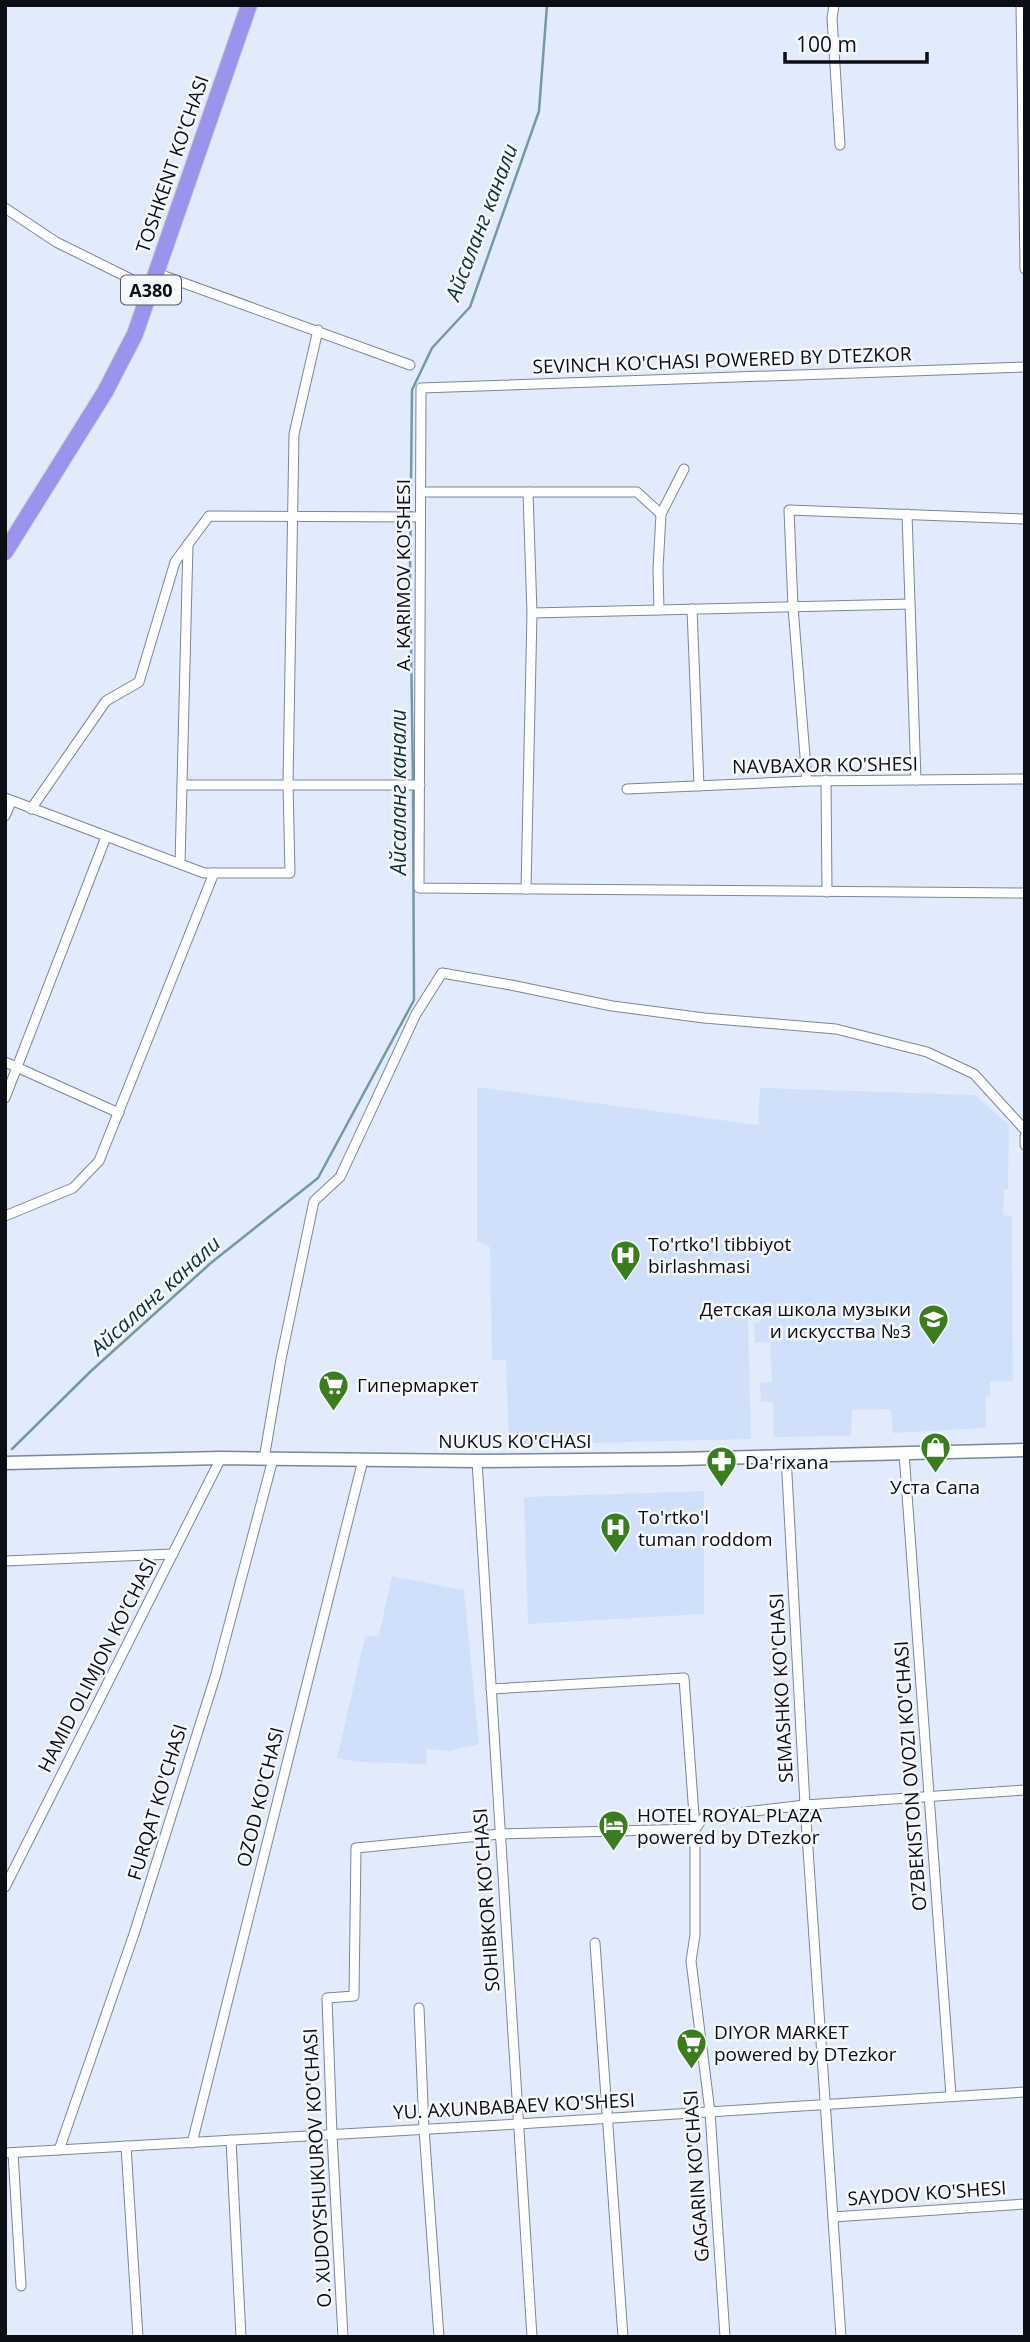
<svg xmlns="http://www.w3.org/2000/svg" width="1030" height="2342" font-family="'Open Sans',sans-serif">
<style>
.built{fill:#d0e0fb}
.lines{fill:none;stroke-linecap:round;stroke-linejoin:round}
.stream{stroke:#7699a0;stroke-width:2.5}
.street-casing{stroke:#7b8699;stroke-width:11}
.secondary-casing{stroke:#7b8699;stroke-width:15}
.highway-casing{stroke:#cecfd0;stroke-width:18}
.street{stroke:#fff;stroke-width:9}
.secondary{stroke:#fff;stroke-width:12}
.highway{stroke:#9b94ec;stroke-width:16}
.labels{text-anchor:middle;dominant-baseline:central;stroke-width:5;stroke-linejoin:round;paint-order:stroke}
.shield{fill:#f6f8fc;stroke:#52545a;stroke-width:2}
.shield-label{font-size:18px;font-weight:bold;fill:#0b0e15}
.street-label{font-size:19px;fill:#0b0e15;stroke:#f6f8fc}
.poi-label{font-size:19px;fill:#0b0e15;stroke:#f6f8fc;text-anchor:start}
.water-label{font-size:21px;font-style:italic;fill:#0d3138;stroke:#f6f8fc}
</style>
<rect width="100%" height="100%" fill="#e2ebfc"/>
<g class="built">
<polygon points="477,1087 758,1125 760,1088 975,1095 1009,1125 1008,1189 1004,1189 1003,1215 1012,1216 1013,1381 990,1382 990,1396 986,1397 986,1428 893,1433 891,1409 852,1410 851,1436 774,1437 773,1402 761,1402 760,1383 772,1382 770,1342 755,1343 754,1323 761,1323 760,1317 748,1318 751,1439 509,1445 506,1360 492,1360 490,1247 477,1241"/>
<polygon points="704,1491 704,1614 528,1624 524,1497"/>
<polygon points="392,1576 464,1590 479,1744 448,1751 426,1749 427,1764 357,1762 337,1758 365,1637 379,1635"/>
</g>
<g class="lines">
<g class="stream">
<polyline points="413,782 410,575 412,390 432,348 470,307 539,111 547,5"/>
<polyline points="12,1449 91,1371 212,1262 318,1178 414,1000 413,789"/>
</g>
<defs>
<g id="street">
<polyline points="834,5 832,18 840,145"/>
<polyline points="1021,5 1025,269"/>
<polyline points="5,208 56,242 151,289"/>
<polyline points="156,273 410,365"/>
<polyline points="1025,367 421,388 419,888 1025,893"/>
<polyline points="421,492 637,492 661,514"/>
<polyline points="907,514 916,780"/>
<polyline points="692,609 699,786"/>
<polyline points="659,610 658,569 661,514 684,469"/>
<polyline points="532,613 910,604"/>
<polyline points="826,780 827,892"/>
<polyline points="807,781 793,607 789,510 1025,519"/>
<polyline points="182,785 420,785"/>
<polyline points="627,789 807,781 1025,779"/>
<polyline points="5,798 204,873 290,873 288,784 294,434 318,330"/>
<polyline points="31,809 106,701 139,682 175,562 209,516 420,517"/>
<polyline points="5,816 11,802"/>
<polyline points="180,864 188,544"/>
<polyline points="526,889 532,613 528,492"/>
<polyline points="5,1062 119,1113"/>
<polyline points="5,1098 106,837"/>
<polyline points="1025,1136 1025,1145"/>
<polyline points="5,1216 73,1188 99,1161 214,873"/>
<polyline points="904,1453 951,2096"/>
<polyline points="786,1456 805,1805 841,2337"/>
<polyline points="264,1459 281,1359 314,1201 340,1177 416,1014 442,973 511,985 612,1006 704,1018 836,1029 927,1052 974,1074 1025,1130"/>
<polyline points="477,1461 532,2337"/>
<polyline points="5,1561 173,1554"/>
<polyline points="491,1689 684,1678 695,1829 695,1935 691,1961 710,2112 725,2337"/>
<polyline points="5,1887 221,1458"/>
<polyline points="595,1943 623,2337"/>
<polyline points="419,2008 424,2129 439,2337"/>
<polyline points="231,2140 241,2337"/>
<polyline points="192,2143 363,1460"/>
<polyline points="126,2146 138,2337"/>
<polyline points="59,2150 134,1934 216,1674 273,1459"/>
<polyline points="5,2153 518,2124 1025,2092"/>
<polyline points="13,2153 21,2286"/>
<polyline points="833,2217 1025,2204"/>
<polyline points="343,2337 332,2135 327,1998 354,1996 356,1848 500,1834 695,1829 704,1817 805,1805 1025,1790"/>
</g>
<polyline id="secondary" points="5,1463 221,1458 477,1461 678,1459 1025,1450"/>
<polyline id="highway" points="5,552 105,392 135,334 249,5"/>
</defs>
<use href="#street" class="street-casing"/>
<use href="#secondary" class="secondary-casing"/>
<use href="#highway" class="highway-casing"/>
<use href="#street" class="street"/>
<use href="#secondary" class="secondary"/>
<use href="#highway" class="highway"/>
</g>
<defs>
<symbol id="hospital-pin" viewBox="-11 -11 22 30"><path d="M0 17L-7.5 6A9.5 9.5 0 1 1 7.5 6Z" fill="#3b7d1e" stroke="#f6f8fc"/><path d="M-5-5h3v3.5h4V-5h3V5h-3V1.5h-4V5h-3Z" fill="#fff"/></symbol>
<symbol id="school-pin" viewBox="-11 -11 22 30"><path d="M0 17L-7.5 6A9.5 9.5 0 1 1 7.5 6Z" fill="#3b7d1e" stroke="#f6f8fc"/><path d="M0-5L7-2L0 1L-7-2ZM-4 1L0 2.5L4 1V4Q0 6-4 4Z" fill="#fff"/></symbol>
<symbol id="supermarket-pin" viewBox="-11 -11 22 30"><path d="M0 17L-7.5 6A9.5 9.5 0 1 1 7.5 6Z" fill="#3b7d1e" stroke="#f6f8fc"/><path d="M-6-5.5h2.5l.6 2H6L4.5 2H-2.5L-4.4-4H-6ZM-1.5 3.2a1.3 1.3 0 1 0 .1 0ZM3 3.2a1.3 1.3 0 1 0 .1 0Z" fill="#fff"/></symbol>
<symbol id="shop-pin" viewBox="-11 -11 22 30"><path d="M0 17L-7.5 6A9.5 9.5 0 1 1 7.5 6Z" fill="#3b7d1e" stroke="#f6f8fc"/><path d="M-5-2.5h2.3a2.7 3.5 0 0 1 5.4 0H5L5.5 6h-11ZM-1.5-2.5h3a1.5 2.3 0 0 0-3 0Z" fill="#fff"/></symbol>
<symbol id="pharmacy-pin" viewBox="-11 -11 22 30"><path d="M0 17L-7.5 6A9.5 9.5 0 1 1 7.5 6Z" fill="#3b7d1e" stroke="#f6f8fc"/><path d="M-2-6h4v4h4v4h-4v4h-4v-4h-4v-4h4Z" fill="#fff"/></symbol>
<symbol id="hotel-pin" viewBox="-11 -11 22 30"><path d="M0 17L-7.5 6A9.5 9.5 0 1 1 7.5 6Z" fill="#3b7d1e" stroke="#f6f8fc"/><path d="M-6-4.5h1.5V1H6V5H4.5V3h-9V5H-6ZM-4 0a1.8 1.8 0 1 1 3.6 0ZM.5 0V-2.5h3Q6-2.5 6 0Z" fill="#fff"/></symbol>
</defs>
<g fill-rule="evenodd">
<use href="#hospital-pin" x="608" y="1238" width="35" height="47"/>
<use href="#school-pin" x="916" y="1302" width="35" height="47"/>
<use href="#supermarket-pin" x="316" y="1368" width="35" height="47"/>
<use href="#shop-pin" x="918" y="1430" width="35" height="47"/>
<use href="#pharmacy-pin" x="704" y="1444" width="35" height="47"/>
<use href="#hospital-pin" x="598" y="1510" width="35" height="47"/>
<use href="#hotel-pin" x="596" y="1808" width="35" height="47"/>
<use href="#supermarket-pin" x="674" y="2026" width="35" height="47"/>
</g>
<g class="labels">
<rect class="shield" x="121" y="275.5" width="60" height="29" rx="5"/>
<g class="shield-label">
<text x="151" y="290">A380</text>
</g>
<g class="street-label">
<text transform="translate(172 164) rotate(-71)">TOSHKENT KO'CHASI</text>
<text transform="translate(722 360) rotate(-2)">SEVINCH KO'CHASI POWERED BY DTEZKOR</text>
<text transform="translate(403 575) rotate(-90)">A. KARIMOV KO'SHESI</text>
<text transform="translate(825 765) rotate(-1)">NAVBAXOR KO'SHESI</text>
<text x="515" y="1441">NUKUS KO'CHASI</text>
<text transform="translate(97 1665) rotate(-63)">HAMID OLIMJON KO'CHASI</text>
<text transform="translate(781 1688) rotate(-93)">SEMASHKO KO'CHASI</text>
<text transform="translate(910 1776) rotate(-94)">O'ZBEKISTON OVOZI KO'CHASI</text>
<text transform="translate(260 1797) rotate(-76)">OZOD KO'CHASI</text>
<text transform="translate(157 1802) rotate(-73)">FURQAT KO'CHASI</text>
<text transform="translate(486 1900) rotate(-94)">SOHIBKOR KO'CHASI</text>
<text transform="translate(514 2106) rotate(-3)">YU. AXUNBABAEV KO'SHESI</text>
<text transform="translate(317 2168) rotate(-93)">O. XUDOYSHUKUROV KO'CHASI</text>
<text transform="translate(696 2176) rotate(-94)">GAGARIN KO'CHASI</text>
<text transform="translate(927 2193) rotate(-4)">SAYDOV KO'SHESI</text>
</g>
<g class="poi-label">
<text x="648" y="1244">To'rtko'l tibbiyot<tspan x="648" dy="22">birlashmasi</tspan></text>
<text x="911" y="1309" text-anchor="end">Детская школа музыки<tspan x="911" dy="22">и искусства №3</tspan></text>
<text x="357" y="1385">Гипермаркет</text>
<text x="745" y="1462">Da'rixana</text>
<text x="935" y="1487" text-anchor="middle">Уста Сапа</text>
<text x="638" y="1517">To'rtko'l<tspan x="638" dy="22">tuman roddom</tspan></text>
<text x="637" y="1815">HOTEL ROYAL PLAZA<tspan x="637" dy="22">powered by DTezkor</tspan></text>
<text x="714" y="2032">DIYOR MARKET<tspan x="714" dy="22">powered by DTezkor</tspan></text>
</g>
<g class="water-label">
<text transform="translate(481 222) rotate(-69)">Айсаланг канали</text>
<text transform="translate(398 792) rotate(-90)">Айсаланг канали</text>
<text transform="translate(155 1295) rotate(-42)">Айсаланг канали</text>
</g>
</g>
<rect width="1030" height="2342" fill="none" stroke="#0b0e15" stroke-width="14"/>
<path d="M785 52v10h142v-10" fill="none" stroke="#0b0e15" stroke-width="3.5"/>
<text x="796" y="52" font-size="21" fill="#0b0e15" stroke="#f6f8fc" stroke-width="5" paint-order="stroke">100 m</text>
</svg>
